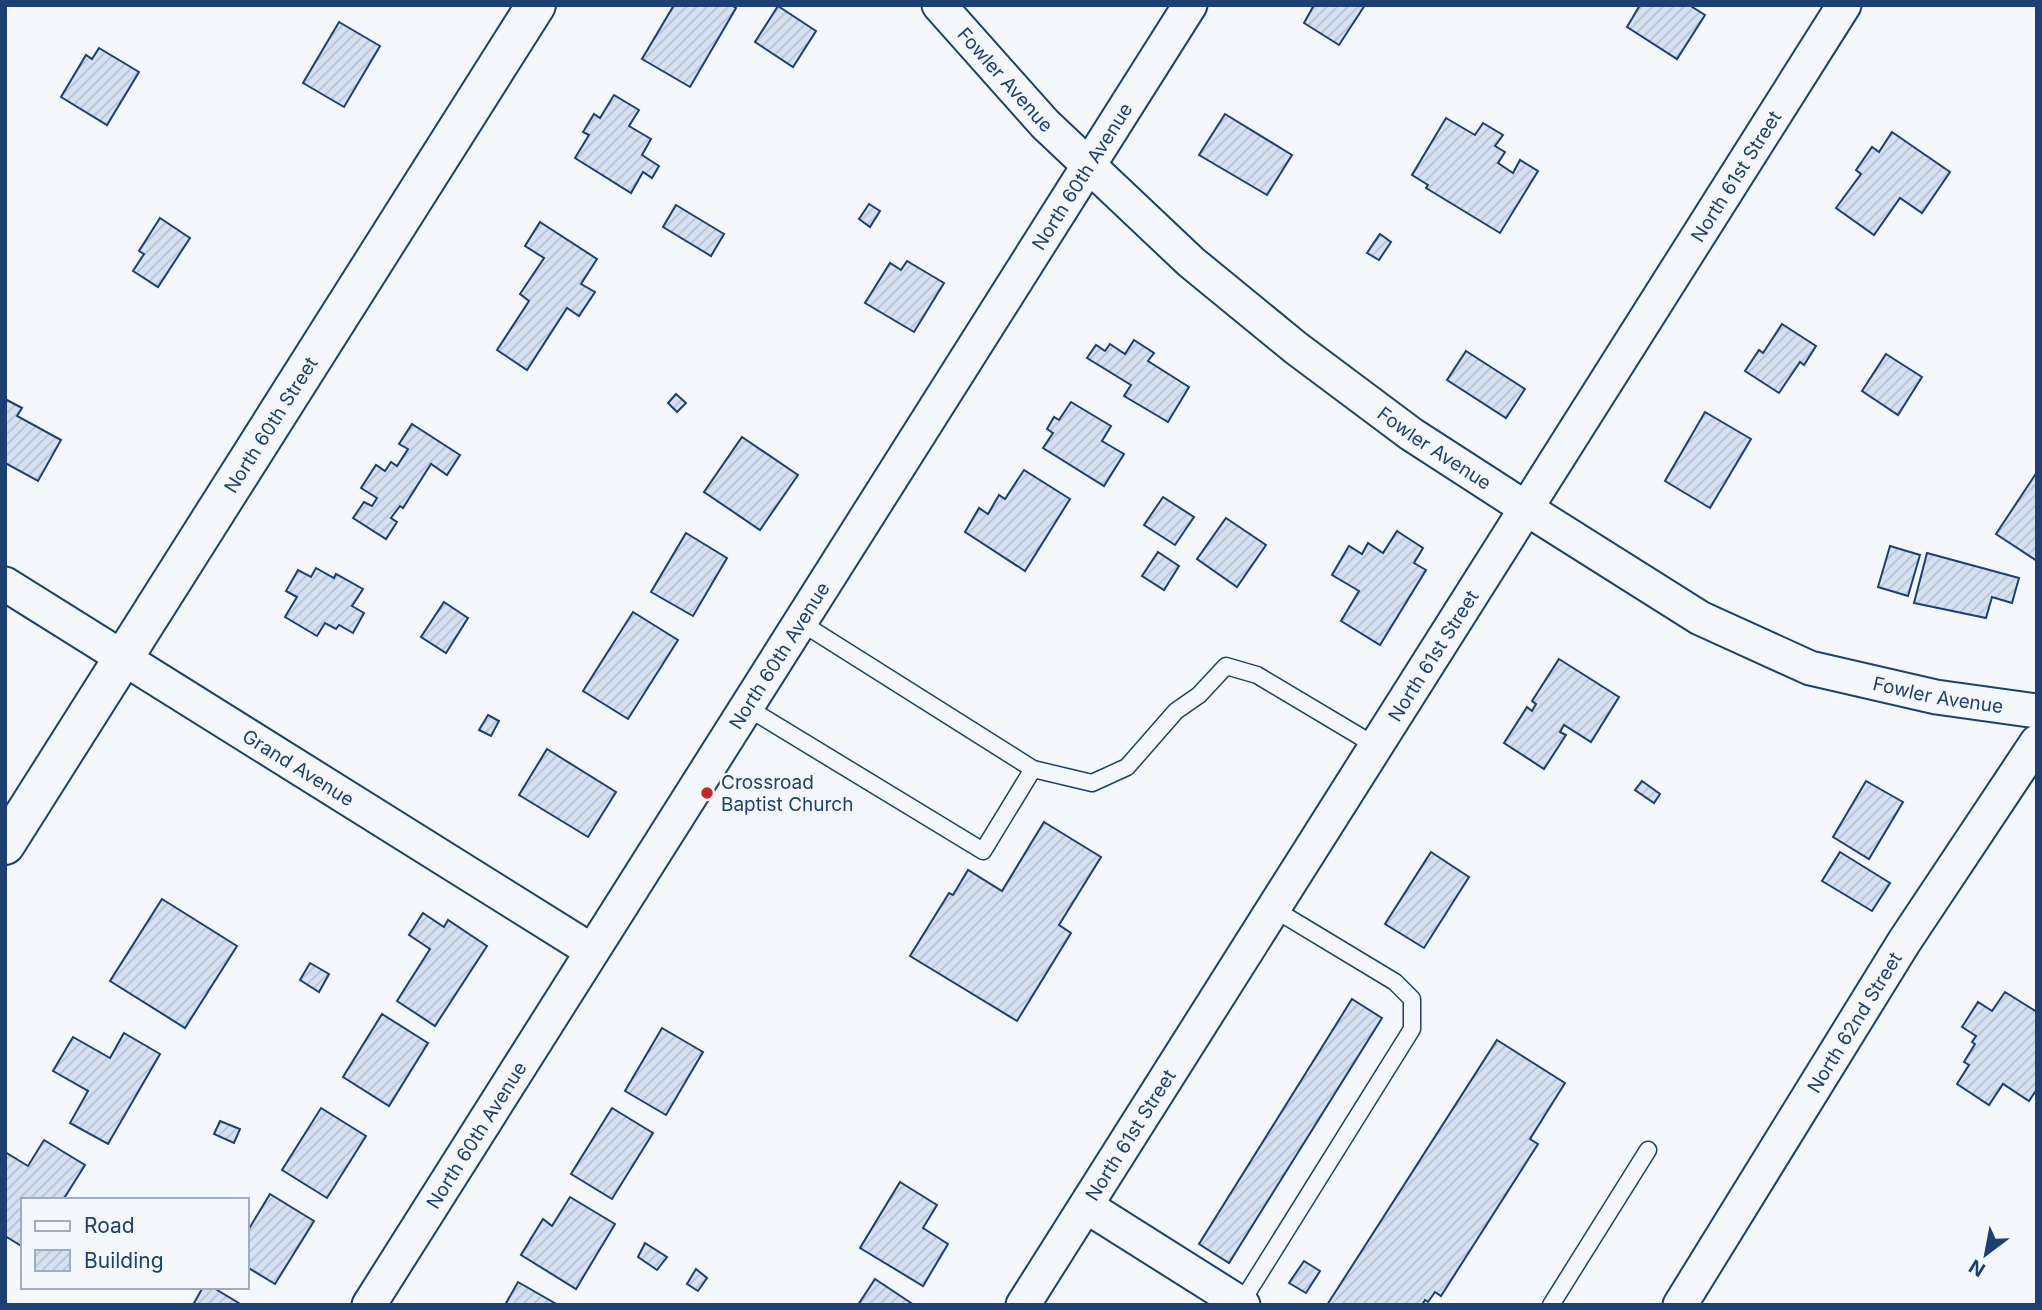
<svg xmlns="http://www.w3.org/2000/svg" width="2042" height="1310" font-family="Inter,sans-serif">
<style>
.building{fill:url(#building-hatch);stroke:#1d3f73;stroke-width:2}
.lines{fill:none;stroke-linecap:round;stroke-linejoin:round}
.service-casing{stroke:#1d3f73;stroke-width:19}
.minor-casing{stroke:#1d3f73;stroke-width:37}
.secondary-casing{stroke:#1d3f73;stroke-width:42}
.service{stroke:#f4f7fb;stroke-width:16}
.minor{stroke:#f4f7fb;stroke-width:33}
.secondary{stroke:#f4f7fb;stroke-width:38}
.poi-dot{fill:#c62828;stroke:#f4f7fb;stroke-width:2.5}
.labels{text-anchor:middle;dominant-baseline:central;stroke-width:5;stroke-linejoin:round;paint-order:stroke}
.street-label{font-size:19px;fill:#1d3f73;stroke:#f4f7fb}
.poi-label{font-size:19px;fill:#1d3f73;stroke:#f4f7fb;text-anchor:start}
</style>
<defs>
<pattern id="building-hatch" width="6" height="6" patternUnits="userSpaceOnUse" patternTransform="scale(1.75)"><rect width="6" height="6" fill="#d5e0f0"/><path d="M-1 1l2-2M0 6l6-6M5 7l2-2" fill="none" stroke="#b6c1d1"/></pattern>
</defs>
<rect width="100%" height="100%" fill="#f4f7fb"/>
<g class="building">
<polygon points="674,5 731,5 736,8 690,87 642,59"/>
<polygon points="1314,5 1365,5 1339,45 1304,23"/>
<polygon points="1640,5 1689,5 1705,15 1677,59 1627,27"/>
<polygon points="778,6 816,31 793,67 755,42"/>
<polygon points="339,22 380,46 344,107 303,83"/>
<polygon points="99,48 139,72 107,125 61,97 86,55 92,59"/>
<polygon points="614,95 639,110 629,126 651,139 642,155 659,166 652,178 643,172 631,193 575,158 589,135 583,132 594,114 600,118"/>
<polygon points="1225,114 1292,155 1267,195 1199,155"/>
<polygon points="1446,118 1475,135 1483,123 1503,135 1495,146 1505,152 1498,163 1513,173 1520,160 1538,171 1500,233 1426,188 1428,185 1412,175"/>
<polygon points="1892,132 1950,172 1922,213 1900,198 1874,235 1836,208 1861,174 1856,170 1872,147 1879,152"/>
<polygon points="869,204 880,211 870,227 859,219"/>
<polygon points="676,205 724,234 711,256 663,227"/>
<polygon points="160,218 190,238 158,287 133,271 144,254 139,251"/>
<polygon points="540,222 597,259 581,284 595,292 579,316 567,308 527,370 497,350 529,301 520,294 544,258 525,246"/>
<polygon points="1380,234 1391,242 1379,260 1367,253"/>
<polygon points="907,261 944,283 914,332 865,303 890,263 901,270"/>
<polygon points="1782,324 1816,346 1804,365 1800,362 1779,393 1745,371 1759,350 1763,353"/>
<polygon points="1134,340 1154,353 1148,361 1189,387 1168,422 1124,396 1131,385 1087,358 1096,345 1105,351 1110,344 1125,354"/>
<polygon points="1466,351 1525,389 1506,418 1447,380"/>
<polygon points="1886,354 1922,377 1898,415 1862,391"/>
<polygon points="676,394 686,403 677,412 668,403"/>
<polygon points="5,399 22,408 17,416 61,440 38,481 5,463"/>
<polygon points="1071,402 1111,426 1102,441 1124,454 1104,486 1043,448 1053,433 1047,429 1054,417 1059,420"/>
<polygon points="1705,412 1751,439 1710,508 1665,481"/>
<polygon points="412,424 460,455 447,475 431,464 403,508 400,506 391,518 397,522 386,539 353,518 364,502 372,506 377,498 361,488 376,465 385,471 391,462 397,466 408,449 399,444"/>
<polygon points="742,437 798,475 760,530 704,492"/>
<polygon points="1024,470 1070,499 1025,571 965,532 979,508 988,514 999,495 1005,499"/>
<polygon points="2035,475 2037,476 2037,561 1996,534"/>
<polygon points="1163,497 1194,517 1175,545 1144,525"/>
<polygon points="1226,518 1266,545 1237,587 1197,559"/>
<polygon points="1397,531 1423,548 1414,563 1426,570 1380,645 1341,621 1359,591 1332,575 1349,546 1362,554 1368,543 1383,553"/>
<polygon points="686,533 727,558 693,616 651,592"/>
<polygon points="1890,546 1920,555 1908,596 1878,587"/>
<polygon points="1158,552 1179,566 1164,590 1142,576"/>
<polygon points="1927,553 2019,578 2012,603 1992,597 1986,618 1914,603"/>
<polygon points="316,568 334,578 336,574 363,589 352,606 364,613 353,633 339,625 336,629 325,623 317,636 285,617 297,597 286,591 298,570 311,577"/>
<polygon points="444,602 468,618 446,653 421,637"/>
<polygon points="633,612 678,640 628,719 583,691"/>
<polygon points="1559,659 1619,697 1591,742 1564,725 1560,732 1566,735 1544,769 1504,743 1527,707 1532,711 1536,704 1532,701"/>
<polygon points="488,715 499,721 491,736 479,730"/>
<polygon points="547,749 616,792 588,837 519,795"/>
<polygon points="1642,781 1660,794 1654,803 1635,790"/>
<polygon points="1866,781 1903,802 1869,859 1833,837"/>
<polygon points="1044,822 1101,857 1059,925 1071,933 1017,1021 910,956 949,893 953,895 968,870 1002,891"/>
<polygon points="1431,852 1469,877 1424,948 1385,924"/>
<polygon points="1840,852 1890,883 1872,911 1822,881"/>
<polygon points="162,899 237,946 185,1028 110,981"/>
<polygon points="423,913 444,927 448,920 487,946 435,1026 397,1001 430,949 409,935"/>
<polygon points="310,963 329,974 319,992 300,980"/>
<polygon points="2005,992 2037,1012 2037,1089 2029,1101 2003,1084 1989,1105 1957,1084 1969,1065 1964,1062 1975,1044 1972,1042 1976,1036 1962,1027 1978,1002 1992,1011"/>
<polygon points="1352,999 1382,1018 1229,1263 1199,1244"/>
<polygon points="382,1014 428,1043 389,1106 343,1077"/>
<polygon points="662,1028 703,1052 666,1115 625,1091"/>
<polygon points="124,1033 160,1054 108,1144 70,1123 88,1091 53,1071 73,1037 110,1058"/>
<polygon points="1497,1040 1565,1083 1530,1139 1538,1144 1441,1296 1435,1292 1428,1302 1425,1300 1422,1305 1327,1305"/>
<polygon points="321,1108 366,1136 327,1198 282,1170"/>
<polygon points="612,1108 653,1133 612,1199 571,1174"/>
<polygon points="220,1121 240,1129 234,1143 214,1134"/>
<polygon points="44,1140 85,1165 63,1200 23,1200 23,1247 5,1236 5,1152 28,1166"/>
<polygon points="900,1182 937,1205 923,1228 948,1244 923,1286 860,1248"/>
<polygon points="270,1194 314,1221 275,1284 247,1267 247,1232"/>
<polygon points="570,1197 615,1224 576,1289 521,1255 543,1219 552,1226"/>
<polygon points="645,1243 667,1257 657,1270 638,1257"/>
<polygon points="1304,1261 1320,1271 1306,1293 1289,1283"/>
<polygon points="696,1269 707,1278 698,1291 687,1284"/>
<polygon points="875,1279 914,1305 858,1305"/>
<polygon points="518,1282 558,1305 505,1305"/>
<polygon points="203,1287 212,1287 242,1305 193,1305"/>
</g>
<g class="lines">
<defs>
<g id="service">
<polyline points="800,622 1033,769"/>
<polyline points="746,707 983,851 1033,769 1092,783 1127,767 1176,711 1199,695 1226,666 1257,675 1376,746"/>
<polyline points="1241,1303 1412,1029 1412,999 1395,982 1274,909"/>
<polyline points="1551,1305 1648,1150"/>
</g>
<g id="minor">
<path id="s1" d="M939 5 1045 124 1191 262 1296 348 1411 434 1527 509 1700 618 1810 668 1936 697 2037 711"/>
<path id="s2" d="M5 584 592 951"/>
<polyline points="1086,1206 1243,1305"/>
<path id="s3" d="M369 1305 1190 5"/>
<path id="s4" d="M1023 1305 1844 5"/>
<path id="s5" d="M1680 1305 1904 942 2037 742"/>
</g>
<g id="secondary">
<path id="s6" d="M5 845 536 5"/>
</g>
</defs>
<use href="#service" class="service-casing"/>
<use href="#minor" class="minor-casing"/>
<use href="#secondary" class="secondary-casing"/>
<use href="#service" class="service"/>
<use href="#minor" class="minor"/>
<use href="#secondary" class="secondary"/>
</g>
<circle class="poi-dot" cx="707" cy="793" r="7"/>
<g class="labels">
<g class="street-label">
<text stroke="none"><textPath href="#s1" startOffset="100">Fowler Avenue</textPath></text>
<text stroke="none"><textPath href="#s3" startOffset="1335">North 60th Avenue</textPath></text>
<text stroke="none"><textPath href="#s4" startOffset="1335">North 61st Street</textPath></text>
<text stroke="none"><textPath href="#s6" startOffset="497">North 60th Street</textPath></text>
<text stroke="none"><textPath href="#s1" startOffset="667">Fowler Avenue</textPath></text>
<text stroke="none"><textPath href="#s3" startOffset="768">North 60th Avenue</textPath></text>
<text stroke="none"><textPath href="#s4" startOffset="768">North 61st Street</textPath></text>
<text stroke="none"><textPath href="#s1" startOffset="1234">Fowler Avenue</textPath></text>
<text stroke="none"><textPath href="#s2" startOffset="346">Grand Avenue</textPath></text>
<text stroke="none"><textPath href="#s5" startOffset="332">North 62nd Street</textPath></text>
<text stroke="none"><textPath href="#s3" startOffset="201">North 60th Avenue</textPath></text>
<text stroke="none"><textPath href="#s4" startOffset="201">North 61st Street</textPath></text>
</g>
<g class="poi-label">
<text x="721" y="782">Crossroad<tspan x="721" dy="22">Baptist Church</tspan></text>
</g>
</g>
<rect width="2042" height="1310" fill="none" stroke="#1d3f73" stroke-width="14"/>
<rect x="21" y="1198" width="228" height="91" fill="#f4f7fb" stroke="#9eadc5" stroke-width="2"/>
<rect x="35" y="1221" width="35" height="10" fill="#f4f7fb" stroke="#9eadc5" stroke-width="2"/>
<text x="84" y="1233" font-size="21" fill="#1d3f73">Road</text>
<rect x="35" y="1250" width="35" height="21" fill="url(#building-hatch)" stroke="#9eadc5" stroke-width="2"/>
<text x="84" y="1268" font-size="21" fill="#1d3f73">Building</text>
<g transform="translate(1986 1254) rotate(212)" stroke="#f4f7fb" stroke-width="5" paint-order="stroke">
<path d="M0-5L12 26L0 18L-12 26Z" fill="#1d3f73"/>
<text y="-10" font-size="19" font-weight="bold" text-anchor="middle" fill="#1d3f73">N</text>
</g>
</svg>
